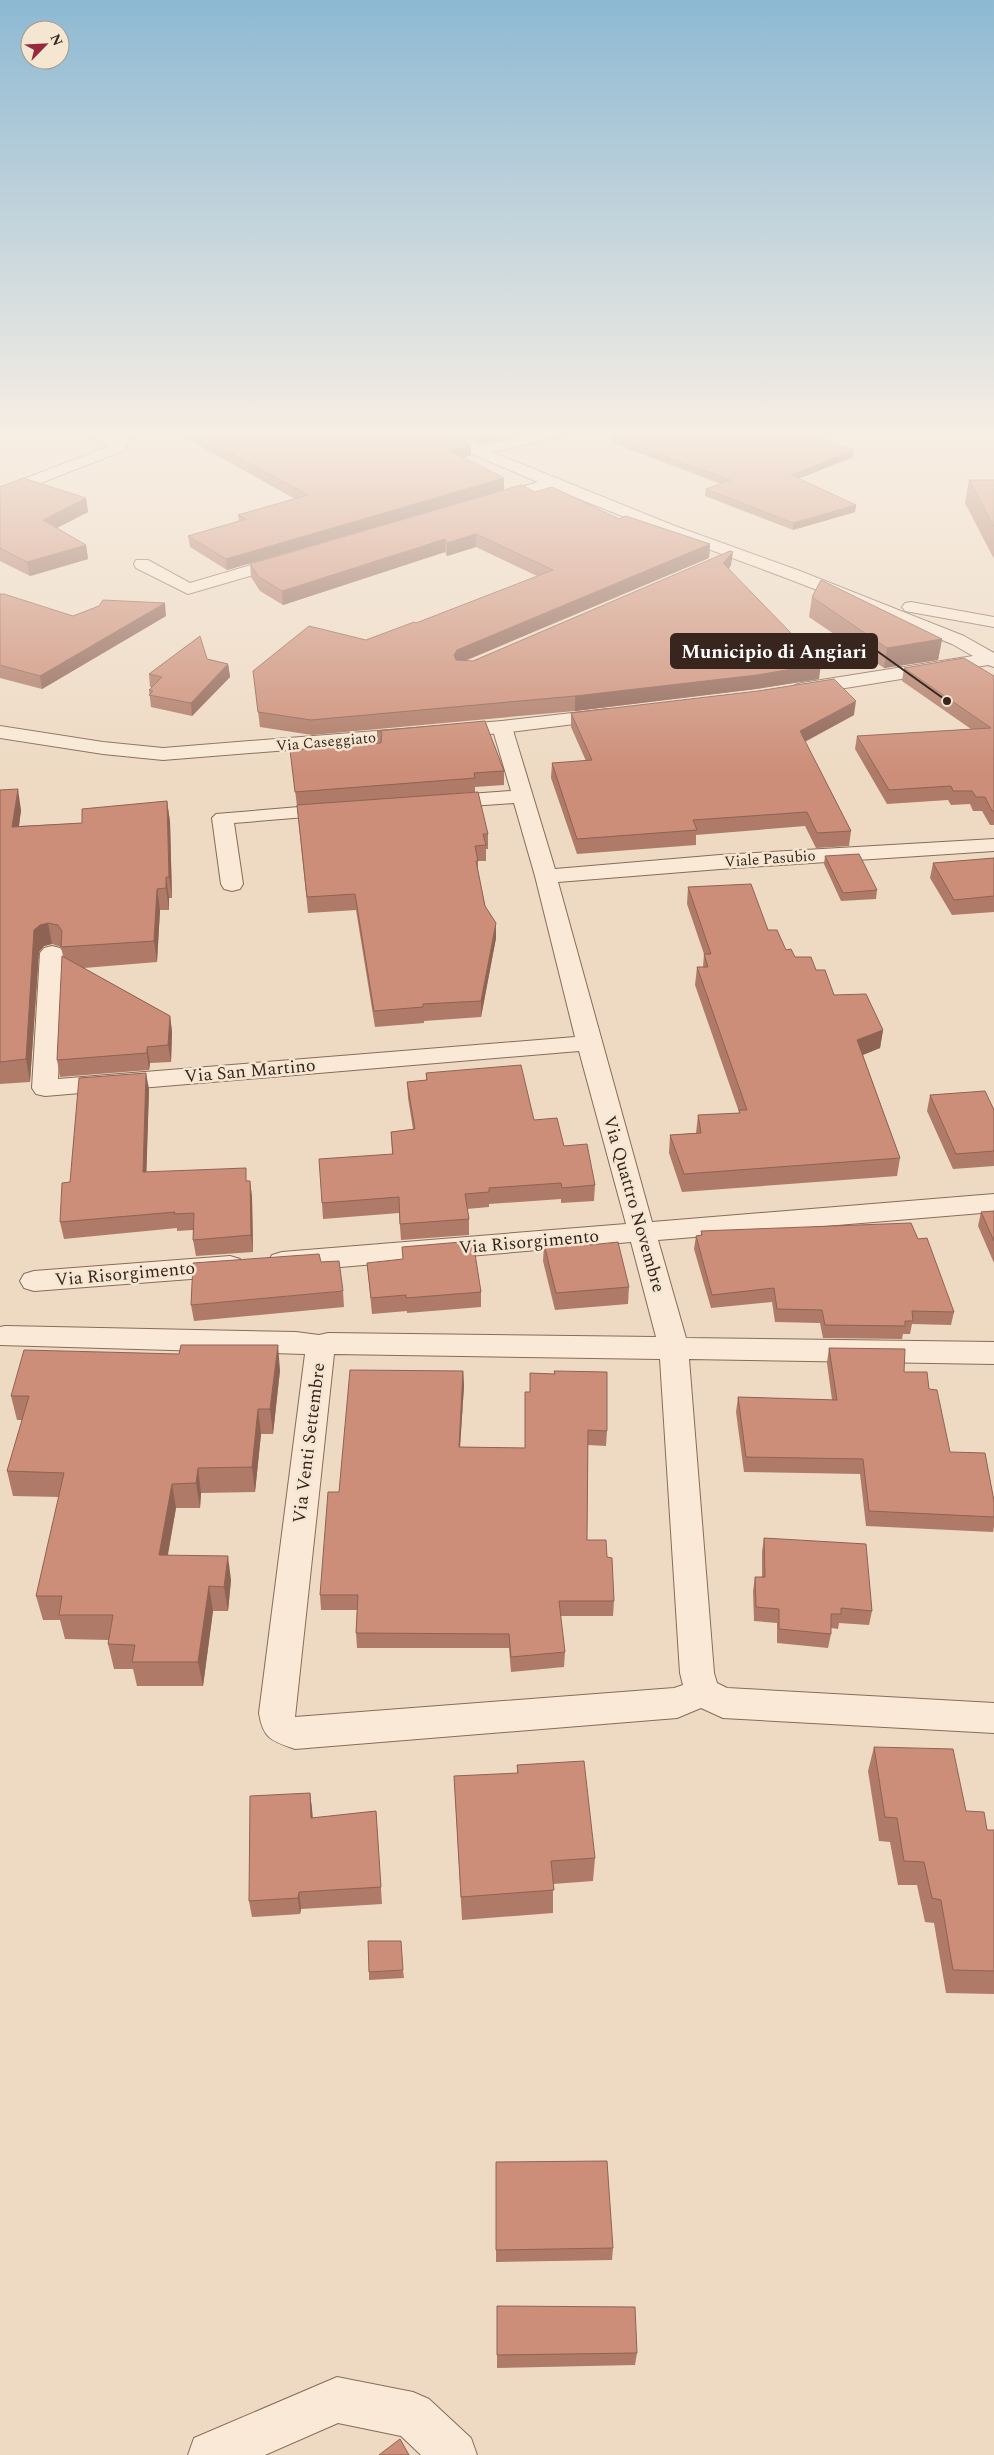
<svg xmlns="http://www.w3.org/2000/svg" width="994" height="2455" font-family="Spectral,serif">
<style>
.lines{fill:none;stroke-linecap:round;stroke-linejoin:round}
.minor-casing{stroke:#886b5a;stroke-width:2}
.tertiary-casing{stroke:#886b5a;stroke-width:2}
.minor{fill:#f9e9d6;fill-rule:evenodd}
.tertiary{fill:#f9e9d6;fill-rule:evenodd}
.wall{fill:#af7a67}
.shaded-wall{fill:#8f6354}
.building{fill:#cc8e78;stroke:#8f6354}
.labels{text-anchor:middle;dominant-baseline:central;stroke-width:5;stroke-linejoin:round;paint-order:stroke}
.far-street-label{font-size:15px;fill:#38261e;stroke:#f5e6d2}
.street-label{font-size:18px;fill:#38261e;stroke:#f5e6d2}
.leader{fill:none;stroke:#38261e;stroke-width:2}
.callout-dot{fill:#38261e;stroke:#f5e6d2;stroke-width:2}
.callout{fill:#38261e;stroke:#38261e;stroke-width:2}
.callout-label{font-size:19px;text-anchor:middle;font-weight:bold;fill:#fff}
</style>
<rect width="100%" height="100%" fill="#eedac3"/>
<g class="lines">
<defs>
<g id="minor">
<polygon points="93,430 123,430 130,437 125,450 0,499 0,488 110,446 92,438 90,435"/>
<polygon points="551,430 576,430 574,433 477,456 469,451 472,448"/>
<polygon points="554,477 560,479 562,482 560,485 495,505 487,500 489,497"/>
<polygon points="285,555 291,556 293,560 291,564 188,594 136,568 134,564 136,560 148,560 190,583"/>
<path d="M502 721 509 723 512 727 555 869 720 855 994 839V851L720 869 558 882 652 1222 994 1194V1212L658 1240 686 1338 994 1342V1364L689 1359 714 1673 717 1683 727 1688 994 1703V1733L723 1718 701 1708 677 1718 295 1749C272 1741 263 1739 259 1713L305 1354 0 1345V1327L5 1326 296 1332 319 1335 328 1333 656 1337 631 1242 282 1272 272 1269 268 1262 272 1255 282 1252 626 1224 579 1051 45 1096 36 1094 32 1088 40 953 44 948 52 946 60 948 64 953 58 1079 575 1037 535 876 514 803 442 808 435 806 432 802 435 798 442 796 511 791 492 727 495 723ZM334 1354 660 1359 680 1673 683 1685 674 1688 295 1717Z"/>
<polygon points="335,804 342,806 345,810 342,814 234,823 243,884 240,889 232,891 224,889 221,884 212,818 216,814"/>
<polygon points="230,1256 240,1259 244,1266 240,1273 230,1276 34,1291 24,1288 20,1281 24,1274 34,1271"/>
<polygon points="337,2377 413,2392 429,2399 471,2438 477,2455 421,2455 401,2436 338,2423 265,2455 188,2455 194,2438"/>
</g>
<g id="tertiary">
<path d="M425 430H443L482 448 675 526 800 571 964 636 994 653V667L988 665 802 695 795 693 793 689 795 685 802 683 973 656 952 644C896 622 841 599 786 578 665 533 544 488 427 433Z"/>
<polygon points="911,602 994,617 994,627 905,611 902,607 905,603"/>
<polygon points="608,709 615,711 618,715 615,719 502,733 163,760 103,754 0,738 0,726 103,742 163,748 502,721"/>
</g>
</defs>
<use href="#minor" class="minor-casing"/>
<use href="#tertiary" class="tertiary-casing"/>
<use href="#minor" class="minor"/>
<use href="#tertiary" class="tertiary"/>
</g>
<g class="wall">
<polygon points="176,430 438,430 471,455 464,458 504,478 504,490 227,570 190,547 188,536 239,521 238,515 295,499 177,433"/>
<polygon points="447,430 544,430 479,444"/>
<polygon points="635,430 850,430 821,439 854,450 853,457 798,479 856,505 855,512 793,530 705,496 706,489 721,484 613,443 613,437"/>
<polygon points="969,480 994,480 994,559 965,503"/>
<polygon points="0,487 86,498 88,512 57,528 86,545 88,559 30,576 0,561"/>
<polygon points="535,492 619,519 710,544 709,558 465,661 473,661 731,565 729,569 819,679 756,689 575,711 312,735 260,727 253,671 366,640 416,623 537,576 476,547 447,556 445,552 283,605 260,591 251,577 250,564"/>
<polygon points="0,594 73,616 99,606 166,616 42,689 0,678"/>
<polygon points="812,597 942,639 938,660 884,668 809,617"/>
<polygon points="207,659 228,664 230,677 192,716 151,707 149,690 152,687 150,687 149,674"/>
<polygon points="904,668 994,676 994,825 990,825 982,811 973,811 970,804 951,805 948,800 887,804 855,749 857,736 971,729 902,681"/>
<polygon points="571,713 854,715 805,742 851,831 849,846 816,848 805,826 696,835 696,845 577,854 551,778 552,763 586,761 571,727"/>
<polygon points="485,721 504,771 504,785 475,787 475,792 390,799 488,834 488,849 486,849 486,861 478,861 478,871 485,906 496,938 481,1017 424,1021 424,1023 375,1027 356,910 308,913 297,806 290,750 377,743 377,731"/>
<polygon points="0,790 21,810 19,826 82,823 167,801 170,822 172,898 169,898 169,910 160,910 157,962 84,968 170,1016 172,1032 171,1062 150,1063 149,1070 60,1077 57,1060 63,956 61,947 52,944 44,946 39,952 30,1082 0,1084"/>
<polygon points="825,856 877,890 876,899 841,901 824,864"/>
<polygon points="994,858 994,912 952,915 930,878 933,863"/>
<polygon points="688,887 768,930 786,950 795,957 816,970 834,995 883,1030 880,1048 863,1055 900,1158 897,1176 682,1192 669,1153 670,1135 696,1133 698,1115 739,1114 739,1112 695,985 697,967 703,967 704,954 687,904"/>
<polygon points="426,1073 534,1120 564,1146 595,1185 594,1201 561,1203 561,1199 489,1204 489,1207 467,1209 469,1219 469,1235 401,1240 399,1213 323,1219 322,1203 392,1154 391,1132 413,1129 408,1098 407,1082 426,1080"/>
<polygon points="149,1089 146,1172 250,1181 252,1197 253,1252 196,1256 193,1240 193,1230 177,1231 177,1228 64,1239 60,1222 70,1182"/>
<polygon points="930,1095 994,1110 994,1166 953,1169 927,1111"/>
<polygon points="994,1211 994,1263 978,1226 981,1212"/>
<polygon points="701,1231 918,1239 954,1312 951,1325 912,1324 910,1334 903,1334 902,1339 823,1338 820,1323 775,1322 772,1302 711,1308 694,1249 696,1236 701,1235"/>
<polygon points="544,1244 590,1245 629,1287 628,1304 555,1310 543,1261"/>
<polygon points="367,1263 481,1292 481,1307 407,1313 407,1311 372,1314"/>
<polygon points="343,1291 344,1307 194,1321 191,1305"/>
<polygon points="829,1348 904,1372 929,1389 950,1452 994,1501 994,1527 993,1532 866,1526 860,1474 744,1472 736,1412 738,1397 832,1400 827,1363"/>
<polygon points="280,1370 273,1434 261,1434 255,1492 201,1493 200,1508 176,1508 168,1555 231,1580 228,1611 213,1611 203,1686 137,1686 133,1669 114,1669 108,1644 109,1640 65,1639 60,1620 43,1620 36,1596 59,1497 13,1496 7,1471 22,1420 17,1420 11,1396"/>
<polygon points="463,1371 464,1386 460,1447 525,1448 530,1392 554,1374 554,1371 607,1431 606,1446 588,1445 587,1540 607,1557 614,1601 613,1616 560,1616 565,1652 564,1667 511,1672 509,1648 357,1648 356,1633 357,1610 321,1610 320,1595 339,1492"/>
<polygon points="764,1538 872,1611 869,1625 839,1623 838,1629 831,1628 831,1634 828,1648 777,1643 777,1623 754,1621 753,1591 755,1577 762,1577 762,1552"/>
<polygon points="874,1747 966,1811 987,1830 994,1830 994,1994 946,1993 934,1923 925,1922 917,1885 898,1885 890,1842 879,1841 868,1771"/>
<polygon points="517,1765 595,1858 593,1881 553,1884 553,1913 462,1920 454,1776 517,1774"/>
<polygon points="310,1793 313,1818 376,1811 382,1904 301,1909 300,1914 252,1917 249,1901"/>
<polygon points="403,1970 404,1978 369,1980 369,1972"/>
<polygon points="496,2162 613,2248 612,2260 496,2262"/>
<polygon points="497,2306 637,2353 635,2365 497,2368"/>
</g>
<g class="shaded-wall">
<polygon points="497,430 544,430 479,444 479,434"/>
<polygon points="830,430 850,430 810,442 811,435"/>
<polygon points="471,445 471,455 450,462 450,451"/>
<polygon points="854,450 853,457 790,482 791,475"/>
<polygon points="504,478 504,490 227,570 226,559"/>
<polygon points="86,498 88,512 45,534 43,520"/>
<polygon points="856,505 855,512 793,530 793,523"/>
<polygon points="476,534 476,547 447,556 447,543"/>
<polygon points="445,539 445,552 283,605 282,591"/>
<polygon points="710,544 709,558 457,664 454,655 457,650"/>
<polygon points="86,545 88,559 30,576 27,562"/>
<polygon points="733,552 731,565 722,577 723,563"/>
<polygon points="165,603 166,616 42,689 40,676"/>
<polygon points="942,639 938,660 884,668 887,648"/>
<polygon points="228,664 230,677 192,716 191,703"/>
<polygon points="821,664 819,679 756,689 575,711 575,696"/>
<polygon points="856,701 854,715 798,745 800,731"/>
<polygon points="18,789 21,810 16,848 12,827"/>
<polygon points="167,801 170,822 172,898 169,877"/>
<polygon points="166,877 169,898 169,910 166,888"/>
<polygon points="157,889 160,910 157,962 154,941"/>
<polygon points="48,923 52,944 44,946 39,952 30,1082 26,1059 34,930 40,925"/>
<polygon points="496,923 496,938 481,1017 481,1001"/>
<polygon points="170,1016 172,1032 171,1062 168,1045"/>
<polygon points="883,1030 880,1048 855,1058 857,1040"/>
<polygon points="147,1047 150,1063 149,1070 147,1053"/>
<polygon points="146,1073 149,1089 146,1188 143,1172"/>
<polygon points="250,1181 252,1197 253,1252 251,1235"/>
<polygon points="278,1345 280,1370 273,1434 270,1409"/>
<polygon points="463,1371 464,1386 459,1462 459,1447"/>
<polygon points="258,1409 261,1434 255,1492 252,1467"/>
<polygon points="198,1468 201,1493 200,1508 196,1483"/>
<polygon points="172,1484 176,1508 163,1580 159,1555"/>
<polygon points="228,1556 231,1580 228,1611 224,1587"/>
<polygon points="209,1586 213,1611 203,1686 198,1662"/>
<polygon points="310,1793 312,1809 313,1834 311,1818"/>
<polygon points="299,1892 301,1909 300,1914 298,1898"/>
</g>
<g class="building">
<polygon points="188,430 438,430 471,445 450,451 504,478 226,559 188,536 246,519 238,515 308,495"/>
<polygon points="470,430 497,430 479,434"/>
<polygon points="635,430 830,430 811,435 854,450 791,475 856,505 793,523 706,489 730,480 613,437"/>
<polygon points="23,478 86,498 43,520 86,545 27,562 0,548 0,487"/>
<polygon points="969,480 994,480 994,527"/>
<polygon points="521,485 535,492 552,487 619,519 626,516 710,544 457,650 454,655 456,660 473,661 730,551 733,552 723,563 821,664 757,675 575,696 311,720 258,712 253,671 309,626 366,640 414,622 416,623 553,570 476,534 447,543 445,539 282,591 259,577 250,564"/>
<polygon points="821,580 942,639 887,648 812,597"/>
<polygon points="0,594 4,594 73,616 99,606 103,600 165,603 40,676 0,665"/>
<polygon points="200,636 207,659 228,664 191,703 149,695 153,691 149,690 162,677 149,674"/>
<polygon points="964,658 994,676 994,811 992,811 985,797 976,797 972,791 953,791 951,786 889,790 857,736 991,728 904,668"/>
<polygon points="834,679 856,701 800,731 851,831 817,833 807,812 693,820 697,830 577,839 552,763 592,760 571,713 758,691"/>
<polygon points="485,721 504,771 474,773 475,778 295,792 290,750 381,743 382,732 377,731"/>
<polygon points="18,789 12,827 82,823 82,809 167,801 169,877 166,877 166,888 157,889 154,941 61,947 62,931 58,925 48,923 40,925 34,930 26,1059 0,1062 0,790"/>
<polygon points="478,792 488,834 483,834 486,845 475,846 478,861 476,861 485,906 496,923 481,1001 423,1004 423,1007 374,1011 355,894 307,897 297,805"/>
<polygon points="859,854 877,890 843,893 825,856"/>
<polygon points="994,858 994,896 954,900 933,863"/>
<polygon points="751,884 768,930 777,930 786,950 791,949 795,957 811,957 816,970 825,970 834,995 866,994 883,1030 857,1040 900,1158 684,1174 670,1135 701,1133 698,1115 740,1113 739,1110 747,1110 697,967 708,967 704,954 711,954 688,887"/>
<polygon points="62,956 170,1016 168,1045 147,1047 147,1053 57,1060"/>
<polygon points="521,1065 534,1120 557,1118 564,1146 587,1144 595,1185 562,1188 561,1183 489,1188 489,1192 465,1194 469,1219 400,1224 399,1197 322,1203 319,1159 393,1154 391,1132 415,1129 407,1082 427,1080 426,1073"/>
<polygon points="146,1073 143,1172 246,1168 246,1181 250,1181 251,1235 193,1240 194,1213 174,1214 175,1212 60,1222 62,1183 70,1182 79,1078"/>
<polygon points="985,1091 994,1110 994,1151 956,1154 930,1095"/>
<polygon points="994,1211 994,1241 981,1212"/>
<polygon points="911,1223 918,1239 927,1238 954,1312 912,1311 913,1321 905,1321 905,1326 825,1325 822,1310 777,1309 774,1288 712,1295 696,1236 702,1235 701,1231"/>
<polygon points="589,1239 590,1245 618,1242 629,1287 556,1293 544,1244"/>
<polygon points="473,1241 481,1292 406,1298 406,1295 371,1298 367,1263 403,1259 402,1247"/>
<polygon points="319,1254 321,1262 339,1261 343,1291 191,1305 193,1263"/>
<polygon points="181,1345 278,1345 270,1409 258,1409 252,1467 198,1468 196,1483 172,1484 159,1555 228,1556 224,1587 209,1586 198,1662 132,1662 135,1645 108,1644 113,1615 59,1615 62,1596 36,1596 64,1473 7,1471 29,1396 11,1396 24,1350 179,1354"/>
<polygon points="829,1348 905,1349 904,1372 927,1372 929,1389 937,1390 950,1452 985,1453 994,1501 994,1517 869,1511 863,1459 746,1457 738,1397 837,1400"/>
<polygon points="350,1370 463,1371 459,1447 525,1448 525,1392 530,1392 530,1373 555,1374 554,1371 607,1372 607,1431 588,1430 587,1540 606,1540 607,1557 612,1558 614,1601 559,1601 565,1652 511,1657 509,1634 356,1633 358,1595 320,1595 328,1492 339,1492"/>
<polygon points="764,1538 866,1544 872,1611 841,1608 841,1614 831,1614 831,1634 779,1629 779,1609 756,1607 755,1577 765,1577"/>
<polygon points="874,1747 953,1749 966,1811 984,1812 987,1830 994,1830 994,1971 953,1970 941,1900 932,1898 924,1862 904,1861 897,1818 885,1817"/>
<polygon points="584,1761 595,1858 551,1861 554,1890 461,1897 454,1776 518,1773 517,1765"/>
<polygon points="310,1793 311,1818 376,1811 381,1887 299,1892 298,1898 249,1901 250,1796"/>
<polygon points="368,1941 401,1941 403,1970 369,1972"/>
<polygon points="607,2161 613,2248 496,2250 496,2162"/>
<polygon points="497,2306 635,2307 637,2353 497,2355"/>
<polygon points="400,2439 409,2455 379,2455"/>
</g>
<linearGradient id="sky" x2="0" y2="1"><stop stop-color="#8db9d3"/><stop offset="0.56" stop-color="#f7eee4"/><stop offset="1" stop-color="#f7eee4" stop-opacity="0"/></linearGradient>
<rect width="994" height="773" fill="url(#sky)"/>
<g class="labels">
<g class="far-street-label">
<text transform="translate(326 742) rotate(-5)">Via Caseggiato</text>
<text transform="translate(770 859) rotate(-4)">Viale Pasubio</text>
</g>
<g class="street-label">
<text transform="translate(250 1071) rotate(-5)">Via San Martino</text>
<text transform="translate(634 1204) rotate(74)">Via Quattro Novembre</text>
<text transform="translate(529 1242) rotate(-5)">Via Risorgimento</text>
<text transform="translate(125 1274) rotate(-5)">Via Risorgimento</text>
<text transform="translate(309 1443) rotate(-83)">Via Venti Settembre</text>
</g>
</g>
<path class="leader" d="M947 701L877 651"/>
<circle class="callout-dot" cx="947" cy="701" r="5"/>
<rect class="callout" x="671" y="634" width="206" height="34" rx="5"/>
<g class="callout-label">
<text x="774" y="658">Municipio di Angiari</text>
</g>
<g transform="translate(45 45) rotate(66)"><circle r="24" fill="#f5e6d2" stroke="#a9998a"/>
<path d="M0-4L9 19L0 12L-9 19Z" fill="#97293c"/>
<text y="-8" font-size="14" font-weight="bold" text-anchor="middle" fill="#38261e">N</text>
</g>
</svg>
